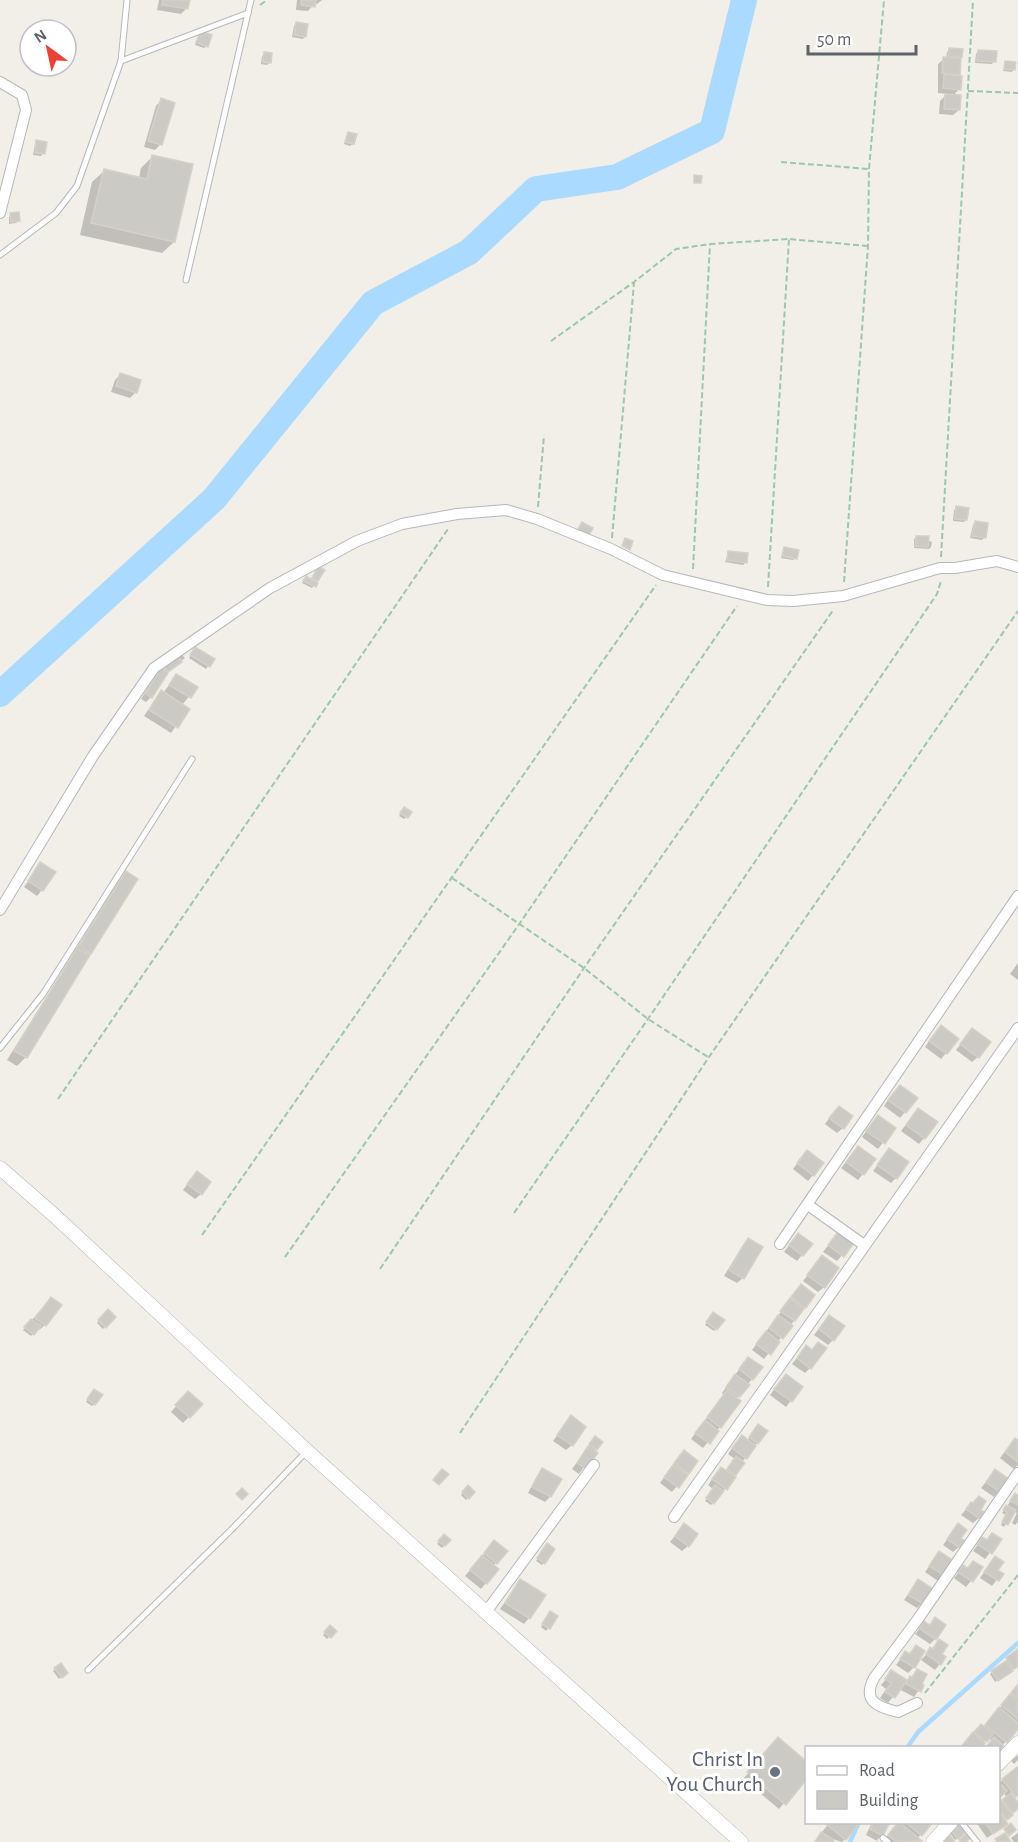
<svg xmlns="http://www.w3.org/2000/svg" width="1018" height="1842" font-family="'Alegreya Sans',sans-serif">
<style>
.shadow{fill:#0003}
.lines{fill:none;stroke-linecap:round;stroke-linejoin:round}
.stream{stroke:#aadaff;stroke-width:4.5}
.river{stroke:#aadaff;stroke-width:26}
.building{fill:#cccac5;stroke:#d6d1c6;stroke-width:1.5}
.service-casing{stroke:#b5b8bc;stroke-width:7}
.minor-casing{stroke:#b5b8bc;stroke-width:12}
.tertiary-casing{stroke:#b5b8bc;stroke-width:15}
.path{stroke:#9cc7a9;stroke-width:2;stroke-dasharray:6 3;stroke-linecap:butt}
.service{stroke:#fff;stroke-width:5}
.minor{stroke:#fff;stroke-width:10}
.tertiary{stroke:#fff;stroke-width:14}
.worship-dot{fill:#6b7280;stroke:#fff;stroke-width:2}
.labels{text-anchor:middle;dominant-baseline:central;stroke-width:6;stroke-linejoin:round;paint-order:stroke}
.worship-label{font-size:22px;fill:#5b616d;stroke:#fff;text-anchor:end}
</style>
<rect width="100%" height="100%" fill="#f1efe8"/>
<g class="shadow">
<polygon points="159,0 188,0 186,9 181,14 157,10"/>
<polygon points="297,0 322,0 317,4 314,4 308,11 296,10"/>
<polygon points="297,23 305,36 303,39 292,37 294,26"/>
<polygon points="201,33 207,46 204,48 195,45"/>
<polygon points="949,50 961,57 959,89 953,96 959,110 953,115 939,114 940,101 947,94 938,93 938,64 944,59 946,59 947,52"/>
<polygon points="978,51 994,61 992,64 975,63 976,54"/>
<polygon points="264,54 270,62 267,65 261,64 262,56"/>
<polygon points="1006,63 1014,69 1012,72 1003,71"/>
<polygon points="161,100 161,144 155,150 144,147 156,106"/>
<polygon points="349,133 353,144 350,146 344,144"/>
<polygon points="37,142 43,153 41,156 33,155 35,144"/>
<polygon points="153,156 174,242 162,253 80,235 92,182 104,171 139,178 141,168"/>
<polygon points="11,215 19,220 16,223 9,224 9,217"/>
<polygon points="121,374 139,381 135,393 130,398 111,392 115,380"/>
<polygon points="957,508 966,520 964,522 953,521 954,510"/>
<polygon points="975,523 984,538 982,540 970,538 973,525"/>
<polygon points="917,537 932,542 931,547 929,549 914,548 914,539"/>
<polygon points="784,549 795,558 793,560 781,558"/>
<polygon points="729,552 746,562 743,565 725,562"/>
<polygon points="323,570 312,588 302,583 304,580 311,581 316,571"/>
<polygon points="193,651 213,659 206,669 189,658"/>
<polygon points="182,655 185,658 165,673 151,697 146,702 141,699 156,676"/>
<polygon points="176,676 196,688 182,705 188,709 171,733 144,716 156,698 162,692 163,693"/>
<polygon points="402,811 407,817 404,819 399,816"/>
<polygon points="41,864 42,890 37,896 24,887"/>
<polygon points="126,873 90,953 26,1057 17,1066 7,1060 118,882"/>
<polygon points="1018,963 1018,980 1010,974"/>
<polygon points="972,1030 978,1057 972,1062 956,1050"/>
<polygon points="935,1032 946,1053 941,1059 925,1047"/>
<polygon points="894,1092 905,1112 900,1118 884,1106"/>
<polygon points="833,1113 843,1128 837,1133 825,1124"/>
<polygon points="913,1115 924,1138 919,1144 901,1131"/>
<polygon points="873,1122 894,1129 878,1149 862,1137"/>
<polygon points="858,1148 874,1160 858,1180 841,1168"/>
<polygon points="889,1150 896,1178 891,1183 873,1171"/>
<polygon points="802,1157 813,1175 808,1181 793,1169"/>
<polygon points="191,1179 201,1194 195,1199 183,1190"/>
<polygon points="748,1239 743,1278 737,1283 724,1276 743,1245"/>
<polygon points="833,1239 852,1244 837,1261 823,1252"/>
<polygon points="793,1240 802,1255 797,1261 784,1252"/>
<polygon points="822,1257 824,1287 818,1292 803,1281"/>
<polygon points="796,1292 805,1307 764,1359 752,1350"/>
<polygon points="46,1304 45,1325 39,1330 37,1329 31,1336 23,1330"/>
<polygon points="108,1311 114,1317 103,1329 97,1323"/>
<polygon points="711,1316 716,1329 714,1331 705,1325"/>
<polygon points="824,1322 833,1340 828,1345 814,1335"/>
<polygon points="811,1351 810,1368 805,1373 792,1364 801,1353"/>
<polygon points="743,1364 752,1379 736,1399 720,1427 703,1448 691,1439 724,1395 722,1393"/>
<polygon points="780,1382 801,1387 786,1407 770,1395"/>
<polygon points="92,1393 94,1404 92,1406 86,1402"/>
<polygon points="188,1393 201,1404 183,1423 171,1412"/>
<polygon points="571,1417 572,1445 566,1450 553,1441"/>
<polygon points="756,1428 757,1443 742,1462 743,1463 733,1477 734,1478 711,1505 705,1501 713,1489 708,1485 716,1474 726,1472 735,1459 728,1454 736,1443 747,1441"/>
<polygon points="593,1440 601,1442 579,1474 572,1469"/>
<polygon points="1018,1442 1018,1465 1014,1469 1000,1458 1010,1445"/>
<polygon points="678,1458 688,1473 672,1492 660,1483"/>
<polygon points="543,1470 550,1497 545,1502 528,1493 537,1476"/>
<polygon points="995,1471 1007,1480 994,1497 981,1488"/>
<polygon points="468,1487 473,1492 466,1500 461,1495"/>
<polygon points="1015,1495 1018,1497 1018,1522 1015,1525 1012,1523 1017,1513 1013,1511 1004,1527 1001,1525 1006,1515 1002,1513"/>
<polygon points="971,1504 978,1510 979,1518 973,1523 961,1515"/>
<polygon points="684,1525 688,1546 682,1551 670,1542"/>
<polygon points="958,1525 959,1547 953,1552 943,1545"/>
<polygon points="444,1536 449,1540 442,1548 437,1544"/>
<polygon points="982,1539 986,1541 1000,1540 985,1559 973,1551"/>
<polygon points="545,1547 544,1563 542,1565 536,1561"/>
<polygon points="489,1548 496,1562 486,1583 481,1589 465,1576"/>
<polygon points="939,1553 952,1562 938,1581 925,1572"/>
<polygon points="995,1558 996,1570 1001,1574 992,1586 980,1578"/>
<polygon points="973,1563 981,1568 966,1587 954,1578 963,1567 967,1569"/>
<polygon points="520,1581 529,1618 524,1624 500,1609"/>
<polygon points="918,1581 922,1603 917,1608 904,1600"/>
<polygon points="548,1616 556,1617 546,1631 541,1627"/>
<polygon points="935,1619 935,1639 930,1644 915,1634 924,1623 930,1625"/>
<polygon points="330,1627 335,1632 327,1639 323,1635"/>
<polygon points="939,1641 940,1664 935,1670 921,1660"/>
<polygon points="916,1647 914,1667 908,1673 896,1665 905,1653 909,1655"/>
<polygon points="1018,1651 1018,1666 995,1682 990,1674"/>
<polygon points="61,1665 66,1673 59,1679 53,1671"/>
<polygon points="918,1670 920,1684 922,1686 914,1697 899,1689 888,1703 880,1698 886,1689 881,1685 892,1672 906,1682"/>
<polygon points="1018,1686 1018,1700 1016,1702 1018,1703 1018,1727 1002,1746 998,1748 988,1737 979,1748 974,1735 981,1726 983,1728"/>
<polygon points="778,1739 806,1763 806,1778 779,1809 743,1779"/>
<polygon points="1018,1755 1018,1760 1014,1764 1011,1761"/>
<polygon points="1018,1766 1018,1795 1013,1799 1018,1807 1004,1821 1000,1829 987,1838 976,1822 998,1822 998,1799 1001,1803 1007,1798 998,1784"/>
<polygon points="830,1822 845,1839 842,1842 833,1839 832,1842 814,1842"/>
<polygon points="872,1822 888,1822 882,1835 877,1840 879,1842 866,1835"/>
<polygon points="896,1822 931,1822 917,1839 919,1842 885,1842 883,1841 897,1825 895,1824"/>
<polygon points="951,1830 963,1834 955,1840 949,1832"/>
<polygon points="1018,1833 1018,1842 1014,1842 1011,1838"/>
</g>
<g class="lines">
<g class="stream">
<polyline points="907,1748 918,1732 1018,1643"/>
<polyline points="850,1842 859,1822"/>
</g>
<polyline class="river" points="0,694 214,499 373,303 469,252 536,189 617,177 712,131 744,0"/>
</g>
<g class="building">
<polygon points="163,0 190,0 188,9 162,5"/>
<polygon points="301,0 316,0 315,7 301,5"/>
<polygon points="296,22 308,24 306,37 294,35"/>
<polygon points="201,31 212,35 208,47 196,42"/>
<polygon points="949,48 963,49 962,57 948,57"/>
<polygon points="978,50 997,51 996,62 977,61"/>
<polygon points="264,52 272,53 271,63 263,62"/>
<polygon points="943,57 961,58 960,75 942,73"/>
<polygon points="1005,61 1016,62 1015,70 1004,69"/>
<polygon points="944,74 962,76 961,90 943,88"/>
<polygon points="945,94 961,95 960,110 944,109"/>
<polygon points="161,98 175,103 162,145 148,141"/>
<polygon points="348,132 357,134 354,144 345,142"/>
<polygon points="36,140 47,142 45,154 35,153"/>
<polygon points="152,155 193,164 175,242 91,223 104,169 147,179"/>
<polygon points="694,175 702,176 701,183 694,183"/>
<polygon points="19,212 20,221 11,222 10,213"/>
<polygon points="120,373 141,380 137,393 116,386"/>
<polygon points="956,506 969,508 967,520 955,519"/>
<polygon points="975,521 988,523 986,538 972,536"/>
<polygon points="582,522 593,528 588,537 577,531"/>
<polygon points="916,536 929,536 928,547 915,546"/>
<polygon points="625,538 633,541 630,550 622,546"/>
<polygon points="784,547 799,550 797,559 782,556"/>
<polygon points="728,551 748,553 747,563 727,560"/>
<polygon points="318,566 325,570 318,581 312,578"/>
<polygon points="306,576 318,583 316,587 303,581"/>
<polygon points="195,647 215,659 210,667 190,655"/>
<polygon points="178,656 182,662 168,672 164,666"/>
<polygon points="161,668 168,673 152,698 145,693"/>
<polygon points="176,674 198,687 191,698 169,685"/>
<polygon points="161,690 190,709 178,728 149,710"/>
<polygon points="404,807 412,812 408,818 400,813"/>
<polygon points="40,862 56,872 43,891 28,881"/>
<polygon points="126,871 138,879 91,954 79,946"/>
<polygon points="77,948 90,955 27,1058 14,1051"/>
<polygon points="941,1025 959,1039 947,1054 929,1041"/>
<polygon points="972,1028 991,1042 979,1058 960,1044"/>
<polygon points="900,1085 918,1098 906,1113 888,1100"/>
<polygon points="839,1106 853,1116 844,1129 829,1118"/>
<polygon points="918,1108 938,1122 925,1139 906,1125"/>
<polygon points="878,1115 896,1128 885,1144 866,1131"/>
<polygon points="858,1146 876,1159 864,1175 846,1162"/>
<polygon points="889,1148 909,1162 897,1179 877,1165"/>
<polygon points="807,1150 824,1163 814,1176 797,1163"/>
<polygon points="197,1171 211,1182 202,1195 187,1184"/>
<polygon points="838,1232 854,1243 844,1257 828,1245"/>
<polygon points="798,1233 813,1244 803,1256 789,1245"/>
<polygon points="748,1238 763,1247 744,1279 729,1270"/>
<polygon points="822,1255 839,1268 825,1288 807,1275"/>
<polygon points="801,1284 815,1295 806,1308 791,1297"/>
<polygon points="51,1297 62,1305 46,1326 35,1318"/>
<polygon points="790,1298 804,1309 795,1321 780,1311"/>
<polygon points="108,1309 116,1317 106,1328 98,1320"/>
<polygon points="713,1312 725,1320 717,1330 706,1322"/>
<polygon points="778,1315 793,1326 783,1339 769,1328"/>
<polygon points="829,1315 845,1326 834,1341 819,1329"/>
<polygon points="31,1319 41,1326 34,1335 24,1327"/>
<polygon points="766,1331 780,1342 771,1355 756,1344"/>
<polygon points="818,1342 827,1348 811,1369 797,1358 806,1345 812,1350"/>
<polygon points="748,1357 763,1367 753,1380 739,1369"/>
<polygon points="735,1374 750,1385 740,1397 726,1387"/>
<polygon points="786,1374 803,1387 792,1402 774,1389"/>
<polygon points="94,1389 103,1395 95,1405 87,1399"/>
<polygon points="727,1390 741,1401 721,1428 707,1417"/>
<polygon points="188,1391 203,1404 190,1418 175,1405"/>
<polygon points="571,1415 586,1427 573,1446 557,1435"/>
<polygon points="705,1420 719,1431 710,1444 695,1433"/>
<polygon points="758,1424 768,1431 758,1444 749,1437"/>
<polygon points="742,1435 756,1446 747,1459 732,1448"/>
<polygon points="595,1436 603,1442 597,1450 589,1444"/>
<polygon points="1015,1438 1018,1440 1018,1462 1005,1452"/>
<polygon points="588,1446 598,1453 586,1469 577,1463"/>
<polygon points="684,1450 698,1461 689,1474 674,1463"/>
<polygon points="736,1456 745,1463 736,1475 727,1469"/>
<polygon points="673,1465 688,1475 679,1488 664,1477"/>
<polygon points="721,1467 736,1477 727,1490 712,1479"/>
<polygon points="542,1468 562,1479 551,1497 532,1487"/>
<polygon points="442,1469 449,1474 439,1485 433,1480"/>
<polygon points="995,1469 1010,1480 1000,1492 986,1482"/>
<polygon points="468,1485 475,1492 469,1499 462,1492"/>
<polygon points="715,1485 724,1491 714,1504 706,1498"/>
<polygon points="242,1488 248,1494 242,1500 236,1494"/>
<polygon points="1015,1493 1018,1495 1018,1505 1010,1501"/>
<polygon points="979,1496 986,1501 981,1510 984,1512 980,1519 966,1509 971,1502 973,1503"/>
<polygon points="1006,1505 1016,1510 1008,1525 1002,1522 1007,1512 1003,1510"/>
<polygon points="684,1523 698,1534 689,1547 675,1536"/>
<polygon points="958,1523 967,1530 961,1538 965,1541 960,1548 947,1539"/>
<polygon points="992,1533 1002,1539 992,1554 977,1544 982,1537 987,1540"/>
<polygon points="444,1534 451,1540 445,1546 438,1541"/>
<polygon points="494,1540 508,1551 497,1564 484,1553"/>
<polygon points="547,1543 555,1549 545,1564 537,1558"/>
<polygon points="939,1551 954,1561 945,1576 929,1566"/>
<polygon points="482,1555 499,1569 487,1584 470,1570"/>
<polygon points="995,1556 1004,1562 998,1570 1004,1574 999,1581 984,1572"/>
<polygon points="973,1561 983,1567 973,1582 958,1572 963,1565 968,1568"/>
<polygon points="520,1579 546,1595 530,1619 505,1603"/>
<polygon points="918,1579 933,1589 924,1604 908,1595"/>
<polygon points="550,1611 558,1616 550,1629 542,1624"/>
<polygon points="935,1617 946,1625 936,1640 919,1628 924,1621 930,1625"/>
<polygon points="330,1625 337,1631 331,1638 324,1632"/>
<polygon points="939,1639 948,1645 942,1654 946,1657 941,1665 926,1654 930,1647 933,1649"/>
<polygon points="916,1645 925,1651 915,1668 900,1659 905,1651 910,1654"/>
<polygon points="1018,1649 1018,1667 1014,1669 1006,1658"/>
<polygon points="1006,1661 1013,1671 998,1681 991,1671"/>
<polygon points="61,1663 68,1673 62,1678 54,1668"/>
<polygon points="917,1669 927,1674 922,1684 924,1685 921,1692 906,1684 910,1676 912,1678"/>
<polygon points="891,1670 907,1680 895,1698 885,1692 891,1683 885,1679"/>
<polygon points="1018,1684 1018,1698 1011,1693"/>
<polygon points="1010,1694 1018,1701 1018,1719 1001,1705"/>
<polygon points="999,1707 1018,1723 1018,1729 1007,1743 985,1725"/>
<polygon points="981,1724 993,1734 987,1742 974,1732"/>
<polygon points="973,1732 985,1743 981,1748 960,1748"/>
<polygon points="778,1737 806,1761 806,1780 786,1805 747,1772"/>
<polygon points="994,1737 1004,1746 998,1753 998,1748 985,1748"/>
<polygon points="1016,1768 1018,1771 1018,1795 1016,1797 1002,1779"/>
<polygon points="1002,1785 1007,1791 998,1799 998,1788"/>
<polygon points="1011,1793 1018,1802 1018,1809 1013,1813 1002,1800"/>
<polygon points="1000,1799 1013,1815 1007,1820 998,1809"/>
<polygon points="998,1811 1008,1824 993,1834 985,1822 998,1822"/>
<polygon points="830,1822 853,1822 857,1826 846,1840 827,1825"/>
<polygon points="874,1822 890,1822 883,1836 870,1829"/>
<polygon points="898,1822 899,1822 922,1841 897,1842 888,1835"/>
<polygon points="905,1822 933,1822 922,1836"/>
<polygon points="958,1822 967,1832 958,1839 950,1829"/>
<polygon points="1011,1823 1016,1830 1009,1836 1004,1829"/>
<polygon points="821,1832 834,1840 833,1842 815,1842"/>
<polygon points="968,1833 972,1837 966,1842 961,1842 959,1840"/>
<polygon points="1005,1833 1011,1842 997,1842 995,1839"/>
<polygon points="949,1834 955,1842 941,1842"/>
</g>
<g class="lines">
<defs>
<g id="service">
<polyline points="121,61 248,13"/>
<polyline points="0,255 56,213 77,186 121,61 127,0"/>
<polyline points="186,280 251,0"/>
<polyline points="0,1048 43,994 192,759"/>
<polyline points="88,1670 232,1529 306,1452"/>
<polyline points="961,1822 977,1842"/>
<polyline points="883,1838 888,1842"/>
</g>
<g id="minor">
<polyline points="0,82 22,95 26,110 0,213"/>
<polyline points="0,910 93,756 154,668 270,588 357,541 402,524 457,514 506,510 537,519 611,549 663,575 767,600 793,601 843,596 940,568 955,568 997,561 1018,567"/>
<polyline points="808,1205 864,1245"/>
<polyline points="780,1244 1018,896"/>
<polyline points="674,1517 1018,1028"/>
<polyline points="486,1612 594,1465"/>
<path d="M917 1703 898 1712C877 1707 862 1701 874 1678L918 1619 1018 1473"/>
</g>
<g id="tertiary">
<polyline points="0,1168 55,1216 307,1451 741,1842"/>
<polyline points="998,1764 1018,1743"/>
<polyline points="933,1842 951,1822"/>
</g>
</defs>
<use href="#service" class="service-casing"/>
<use href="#minor" class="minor-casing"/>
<use href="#tertiary" class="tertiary-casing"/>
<g class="path">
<polyline points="260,5 267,0"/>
<polyline points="968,91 1018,93"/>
<polyline points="781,162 869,169"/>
<polyline points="551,341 634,282 676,249 710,244 789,239 868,246"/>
<polyline points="538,507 544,435"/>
<polyline points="612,538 634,283"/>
<polyline points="941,557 973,0"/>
<polyline points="693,569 710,244"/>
<polyline points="844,582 868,246 869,169 884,0"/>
<polyline points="768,587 789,239"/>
<polyline points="452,878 584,968 648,1019 708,1057"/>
<polyline points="58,1099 448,529"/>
<polyline points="514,1213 648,1019 937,594 941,581"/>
<polyline points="202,1235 656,585"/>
<polyline points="285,1257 520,923 737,606"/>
<polyline points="380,1269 584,968 834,609"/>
<polyline points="460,1433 709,1057 1018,611"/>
<polyline points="925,1693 1018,1575"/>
</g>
<use href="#service" class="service"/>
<use href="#minor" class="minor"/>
<use href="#tertiary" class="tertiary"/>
</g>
<circle class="worship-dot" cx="775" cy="1772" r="6"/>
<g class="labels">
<g class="worship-label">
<text x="763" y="1759">Christ In<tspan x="763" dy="25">You Church</tspan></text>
</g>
</g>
<rect x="805" y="1746" width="195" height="78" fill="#ffffff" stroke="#bfc1c3" stroke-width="1.5"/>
<rect x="817" y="1766" width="30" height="9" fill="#ffffff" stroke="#bfc1c3" stroke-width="1.5"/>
<text x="859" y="1776" font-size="18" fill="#5f6368">Road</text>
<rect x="817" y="1791" width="30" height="18" fill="#cccac5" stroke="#bfc1c3" stroke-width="1.5"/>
<text x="859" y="1806" font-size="18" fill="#5f6368">Building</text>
<g transform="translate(48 48) rotate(327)"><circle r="28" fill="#ffffff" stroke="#bfc1c3" stroke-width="1.5"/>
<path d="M0-4.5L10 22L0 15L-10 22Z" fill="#ea4335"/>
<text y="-9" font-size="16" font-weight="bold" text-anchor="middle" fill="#5f6368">N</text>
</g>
<path d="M808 45v9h108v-9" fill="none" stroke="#5f6368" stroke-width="3"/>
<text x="817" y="45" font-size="18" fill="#5f6368" stroke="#ffffff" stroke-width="4.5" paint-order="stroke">50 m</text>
</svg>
